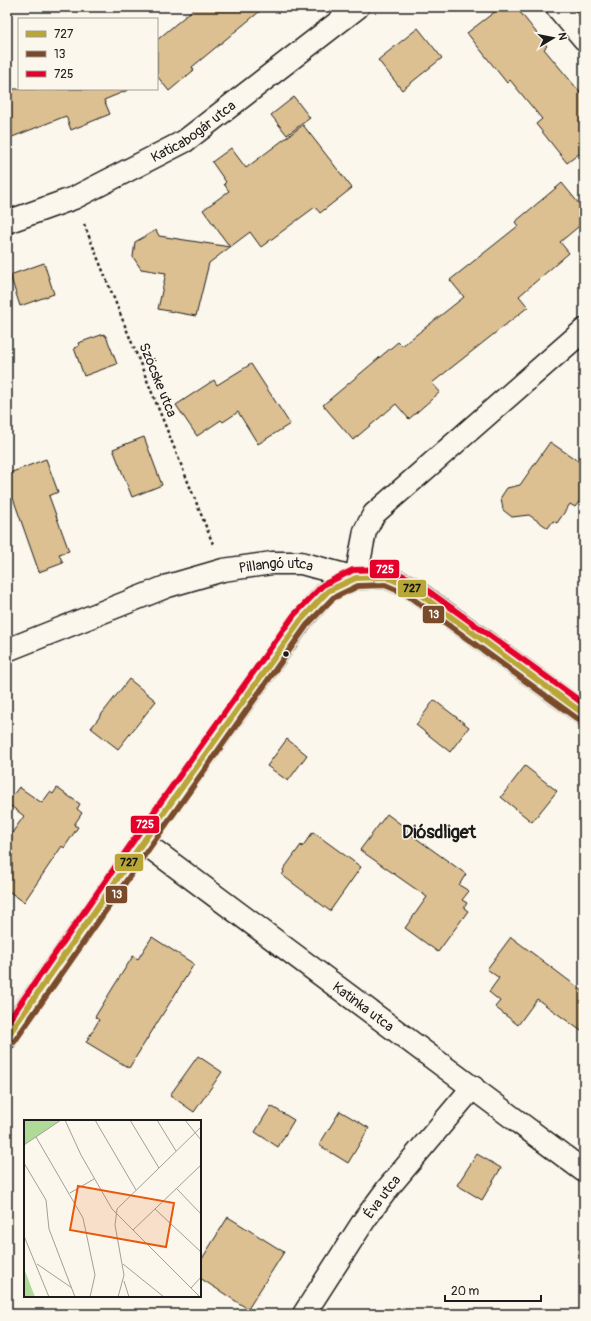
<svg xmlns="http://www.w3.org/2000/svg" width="591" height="1321" font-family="Pangolin,sans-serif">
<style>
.building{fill:#ddc091;stroke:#1c1c1c}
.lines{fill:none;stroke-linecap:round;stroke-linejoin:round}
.minor-casing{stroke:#1c1c1c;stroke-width:25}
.tertiary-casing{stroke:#1c1c1c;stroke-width:25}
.path{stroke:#1c1c1c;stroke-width:2.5;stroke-dasharray:3 3;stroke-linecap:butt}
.minor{stroke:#fbf7ec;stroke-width:22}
.tertiary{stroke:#fbf7ec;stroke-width:22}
.bus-1-casing{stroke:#fbf7ec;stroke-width:9}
.bus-2-casing{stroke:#fbf7ec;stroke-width:9}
.bus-3-casing{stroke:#fbf7ec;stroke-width:9}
.bus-1{stroke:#b8a637;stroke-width:6}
.bus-2{stroke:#7a4b2a;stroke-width:6}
.bus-3{stroke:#e4002b;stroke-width:6}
.bus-dot{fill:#1c1c1c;stroke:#fbf7ec;stroke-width:1.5}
.labels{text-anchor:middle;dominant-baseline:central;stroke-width:3;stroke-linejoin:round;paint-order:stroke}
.street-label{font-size:14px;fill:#1c1c1c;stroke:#fbf7ec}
.district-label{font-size:18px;font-weight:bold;fill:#1c1c1c;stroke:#fbf7ec}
.inset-road{fill:none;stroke:#a29f99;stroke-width:1}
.view{fill:#e8590c;fill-opacity:0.15;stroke:#e8590c;stroke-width:2}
.inset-edge{fill:none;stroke:#1c1c1c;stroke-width:2}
.line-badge{stroke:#fbf7ec;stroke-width:1.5}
.badge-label{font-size:11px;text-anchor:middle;font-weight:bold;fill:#fff}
.pale-badge-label{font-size:11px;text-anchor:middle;font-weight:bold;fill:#111}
</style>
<rect width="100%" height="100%" fill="#fbf7ec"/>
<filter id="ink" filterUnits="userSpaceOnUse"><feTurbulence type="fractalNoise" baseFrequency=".025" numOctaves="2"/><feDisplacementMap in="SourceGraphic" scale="8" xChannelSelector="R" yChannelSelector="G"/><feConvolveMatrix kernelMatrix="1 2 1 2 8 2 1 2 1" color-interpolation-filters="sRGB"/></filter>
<g filter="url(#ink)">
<g class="building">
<polygon points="196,7 265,7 192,67 194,70 169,91 157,76 157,40"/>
<polygon points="501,7 516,7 547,46 544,49 584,97 584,150 567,163 536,124 542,119 510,80 507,83 467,33"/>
<polygon points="418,28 442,58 402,90 378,60"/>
<polygon points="7,89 128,89 128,90 104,100 110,114 71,130 66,116 7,139"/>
<polygon points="294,97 310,118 287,135 271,115"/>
<polygon points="303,125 352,188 320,213 315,207 261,247 250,232 230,247 203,210 229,191 224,184 226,182 212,162 231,148 246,168"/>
<polygon points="562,183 584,210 584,222 560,242 569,253 519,296 528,307 432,383 440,392 409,419 396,404 353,440 323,405 398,342 402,346 464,297 450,280 518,226 515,222"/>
<polygon points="156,230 159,236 230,247 209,263 196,316 158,309 166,273 141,269 133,257 135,242"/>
<polygon points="44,263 54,294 20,306 10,275"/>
<polygon points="104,334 105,336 106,336 117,364 84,376 74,348 79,346 78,343"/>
<polygon points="251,364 290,424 258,444 238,412 223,422 221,420 197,436 176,405 214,380 217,385"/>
<polygon points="144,437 162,485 132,497 113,449"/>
<polygon points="550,442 584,465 584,495 575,507 570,504 557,523 553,521 548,528 529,515 512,517 503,510 501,497 507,488 520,485"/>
<polygon points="46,459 58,492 49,496 69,551 59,554 63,563 39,572 13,498 7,501 7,474"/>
<polygon points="129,679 156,701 118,749 91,728"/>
<polygon points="434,700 469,727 450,752 416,725"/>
<polygon points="287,739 307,755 288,781 267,766"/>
<polygon points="525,766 557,791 532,822 501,797"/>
<polygon points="19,787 42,803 50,792 53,794 57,788 80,804 77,809 82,813 74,825 78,827 64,848 62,846 24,902 7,890 7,840 24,816 7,803"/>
<polygon points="387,814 407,829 406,831 466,874 459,885 469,891 462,900 467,903 464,908 468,911 438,952 405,928 427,897 360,850"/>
<polygon points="313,832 361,867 330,911 282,875 284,872 283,870 301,845 302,847"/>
<polygon points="152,937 194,964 129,1068 86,1042 99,1020 95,1017 114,986 133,956 138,959"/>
<polygon points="511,937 584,992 584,1033 537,999 518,1025 495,1007 500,1001 489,992 499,978 487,969"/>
<polygon points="198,1056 222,1072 194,1112 170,1095"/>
<polygon points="271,1106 294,1120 278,1147 255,1132"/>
<polygon points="340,1111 369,1128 348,1163 319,1145"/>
<polygon points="477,1154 501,1168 482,1200 457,1185"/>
<polygon points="228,1217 284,1252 248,1309 200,1278 200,1262"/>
</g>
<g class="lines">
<defs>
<g id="minor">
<polyline points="557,7 584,39"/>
<path id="s1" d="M7 222 74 198 185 141 358 7"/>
<path id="s2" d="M7 650 168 586 223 570 272 563H301L356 578 365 531 374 514 584 330"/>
<path id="s3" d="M143 842 584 1171"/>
<path id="s4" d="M304 1314 365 1219 388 1188 473 1087"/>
</g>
<polyline id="tertiary" points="7,1037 143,842 301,620 328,591 356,578 386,577 410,587 584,714"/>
</defs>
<use href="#minor" class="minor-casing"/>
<use href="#tertiary" class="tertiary-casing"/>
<polyline class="path" points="84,224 213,544"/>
<use href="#minor" class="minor"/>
<use href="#tertiary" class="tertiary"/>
<defs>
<polyline id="bus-1" points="7,1037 143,842 301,620 328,591 356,578 386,577 410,587 584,714"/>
<polyline id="bus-2" points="14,1042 150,847 307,625 333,598 358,586 385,585 406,594 579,720"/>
<polyline id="bus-3" points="7,1023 136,837 294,615 323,585 353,570 387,569 413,580 584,704"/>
</defs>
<use href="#bus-1" class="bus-1-casing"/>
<use href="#bus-2" class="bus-2-casing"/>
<use href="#bus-3" class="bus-3-casing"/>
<use href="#bus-1" class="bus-1"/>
<use href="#bus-2" class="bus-2"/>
<use href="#bus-3" class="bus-3"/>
</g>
</g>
<circle class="bus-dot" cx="286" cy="654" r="3.5"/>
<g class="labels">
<g class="street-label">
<text stroke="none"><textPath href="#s1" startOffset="208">Katicabogár utca</textPath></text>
<text transform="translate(158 380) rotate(68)">Szöcske utca</text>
<text stroke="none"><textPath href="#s2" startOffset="284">Pillangó utca</textPath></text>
<text stroke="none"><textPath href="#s3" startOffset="275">Katinka utca</textPath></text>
<text stroke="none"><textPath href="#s4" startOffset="141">Éva utca</textPath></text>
</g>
<g class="district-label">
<text x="439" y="832">Diósdliget</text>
</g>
</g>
<g transform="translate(24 1120)">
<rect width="177" height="177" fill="#fbf7ec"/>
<path d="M0 0H37L0 25ZM1 151 11 177H0Z" fill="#afda98"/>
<path class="inset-road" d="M41 0 57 35 88 89 176 177M71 0 112 70M106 0 135 48M133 0 152 31M161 0 177 20M12 17 59 98 71 155 66 177M0 25 37 0M0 43 22 80 25 109 51 177M153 69 177 94M46 73 70 59M131 89 177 132M109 110 177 45M0 116 25 177M13 144 48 168M99 144 140 177M100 161 105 177M167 168 177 157M94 177 100 155 91 105 93 89 177 7"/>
<path class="view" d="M54 66 150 83 142 127 46 110Z"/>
<rect width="177" height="177" class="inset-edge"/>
</g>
<g class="line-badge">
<rect x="369" y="559" width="31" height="20" rx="4" fill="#e4002b"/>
<rect x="397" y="579" width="30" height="19" rx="4" fill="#b8a637"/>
<rect x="422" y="605" width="23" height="19" rx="4" fill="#7a4b2a"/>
<rect x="130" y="815" width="30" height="19" rx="4" fill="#e4002b"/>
<rect x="114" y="853" width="30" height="19" rx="4" fill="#b8a637"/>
<rect x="105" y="885" width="23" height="19" rx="4" fill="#7a4b2a"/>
</g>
<g class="badge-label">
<text x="385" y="573">725</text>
<text x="434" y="618">13</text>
<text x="145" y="828">725</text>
<text x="117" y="898">13</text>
</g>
<g class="pale-badge-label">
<text x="412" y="592">727</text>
<text x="129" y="866">727</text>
</g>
<rect width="591" height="1321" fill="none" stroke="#fbf7ec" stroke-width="24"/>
<rect x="12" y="12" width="567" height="1297" fill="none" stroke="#1c1c1c" stroke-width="1.5" filter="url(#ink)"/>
<rect x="18" y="18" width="140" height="72" fill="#fbf7ec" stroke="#a29f99"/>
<rect x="26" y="31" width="20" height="6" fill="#b8a637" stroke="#a29f99"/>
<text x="54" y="38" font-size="12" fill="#1c1c1c">727</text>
<rect x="26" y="51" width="20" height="6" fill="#7a4b2a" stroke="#a29f99"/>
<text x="54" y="58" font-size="12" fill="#1c1c1c">13</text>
<rect x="26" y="71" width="20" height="6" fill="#e4002b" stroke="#a29f99"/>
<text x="54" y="78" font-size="12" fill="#1c1c1c">725</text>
<g transform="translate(553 38) rotate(80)" stroke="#fbf7ec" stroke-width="3" paint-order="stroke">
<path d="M0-3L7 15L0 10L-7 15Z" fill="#1c1c1c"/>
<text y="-6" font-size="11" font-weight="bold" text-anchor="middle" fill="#1c1c1c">N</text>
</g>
<path d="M445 1295v6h96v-6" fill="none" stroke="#1c1c1c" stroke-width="2"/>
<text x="451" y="1295" font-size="12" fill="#1c1c1c" stroke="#fbf7ec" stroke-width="3" paint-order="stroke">20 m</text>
</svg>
